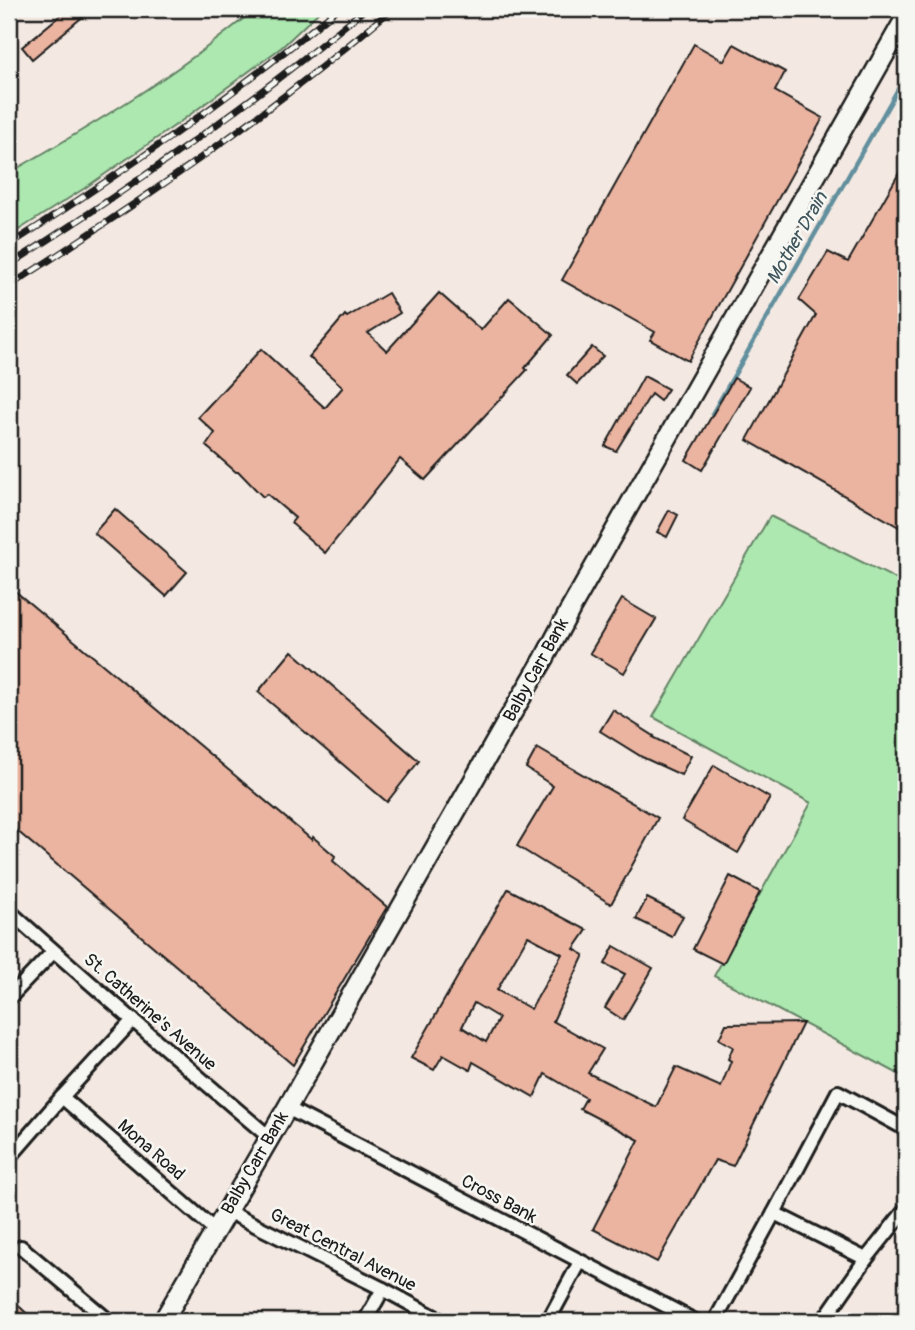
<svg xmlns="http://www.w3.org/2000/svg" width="915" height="1330" font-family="Pangolin,sans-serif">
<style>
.green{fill:#ace8af;stroke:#648266;stroke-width:2}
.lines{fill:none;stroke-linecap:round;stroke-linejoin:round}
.stream{stroke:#628f9d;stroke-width:4.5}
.building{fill:#ebb4a0;stroke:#1c1c1c;stroke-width:2;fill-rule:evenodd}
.street-casing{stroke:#1c1c1c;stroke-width:18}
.secondary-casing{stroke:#1c1c1c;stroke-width:23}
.street{stroke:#f6f6f2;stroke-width:12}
.secondary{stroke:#f6f6f2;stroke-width:18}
.rail-casing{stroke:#1c1c1c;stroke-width:7}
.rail{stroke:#f6f6f2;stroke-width:4.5;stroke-dasharray:13;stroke-linecap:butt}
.labels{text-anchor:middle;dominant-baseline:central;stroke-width:5;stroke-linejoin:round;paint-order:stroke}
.street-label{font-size:18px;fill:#1c1c1c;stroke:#f6f6f2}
.water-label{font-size:19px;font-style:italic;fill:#3f555c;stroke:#f6f6f2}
</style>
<rect width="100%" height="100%" fill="#f4e9e2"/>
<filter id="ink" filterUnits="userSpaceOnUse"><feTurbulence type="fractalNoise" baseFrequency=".0143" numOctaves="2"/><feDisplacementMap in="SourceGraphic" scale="14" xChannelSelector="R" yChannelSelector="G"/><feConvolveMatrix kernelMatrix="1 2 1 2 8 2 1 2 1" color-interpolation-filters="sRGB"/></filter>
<g filter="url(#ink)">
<g class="green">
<path d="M255 9H322L282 47 180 122 85 188 9 236V173C95 124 180 72 255 9Z"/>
<polygon points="770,516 906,584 906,1078 714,976 811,803 653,717"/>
</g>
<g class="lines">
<polyline class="stream" points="712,414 906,75"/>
</g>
<g class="building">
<polygon points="68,9 92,9 32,59 22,47"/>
<polygon points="694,44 724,61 734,44 785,72 775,91 823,118 688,361 650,340 655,332 562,280"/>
<polygon points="906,161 906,531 747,440 816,315 799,300 828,252 848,262"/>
<polygon points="388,293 400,313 368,333 387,351 439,293 481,330 509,298 553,335 525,368 527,370 425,480 400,459 325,553 291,523 295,518 267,494 263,497 239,472 236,472 206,446 215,433 198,417 261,349 325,408 343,387 309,357 345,315 347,317"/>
<polygon points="592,347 603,356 577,384 567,375"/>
<polygon points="644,376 668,389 660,401 651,394 616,451 605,446"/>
<polygon points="734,378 750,387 702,470 686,460"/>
<polygon points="115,509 187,572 166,596 94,533"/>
<polygon points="669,510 678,515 667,537 657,532"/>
<polygon points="9,586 312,840 313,837 335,856 333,861 387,907 293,1065 9,824"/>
<polygon points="622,599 656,619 624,673 590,653"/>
<polygon points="292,651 419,761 387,802 258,692"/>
<polygon points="613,710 654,736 653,737 691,756 681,775 642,757 600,731"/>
<polygon points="537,748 658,818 611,904 517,846 553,786 526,768"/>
<polygon points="714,765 770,798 738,853 682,820"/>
<polygon points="730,876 760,892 723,964 693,949"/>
<path d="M508 889 587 930 574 949 584 955 553 1021 603 1049 588 1073 656 1107 676 1067 721 1087 731 1061 728 1059 733 1047 719 1039 726 1024 803 1023 733 1166 715 1160 657 1262 593 1229 639 1140 580 1109 586 1098 545 1074 534 1097 473 1062 470 1070 443 1055 434 1070 411 1058ZM528 936 562 954 531 1009 497 990ZM474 1003 499 1018 486 1042 462 1027Z"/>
<polygon points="647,898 683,916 672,937 636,919"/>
<polygon points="614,946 653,968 623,1020 605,1008 625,974 605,964"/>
<polygon points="9,1297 35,1321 9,1321"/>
</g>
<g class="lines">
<defs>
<g id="street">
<path d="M9 911C95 988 182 1063 269 1137"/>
<polyline points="9,998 53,952"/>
<polyline points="62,1097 216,1231"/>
<polyline points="287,1108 695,1321"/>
<polyline points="9,1158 62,1097 133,1020"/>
<polyline points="227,1211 383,1289 442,1321"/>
<polyline points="774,1213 866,1259"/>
<polyline points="21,1247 109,1321"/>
<polyline points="365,1321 383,1289"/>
<polyline points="548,1321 580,1262"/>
<polyline points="715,1321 774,1213 838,1092 906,1129"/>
<polyline points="823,1321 866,1259 906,1209"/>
</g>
<polyline id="secondary" points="163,1321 287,1108 505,725 544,659 570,610 906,17"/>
</defs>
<use href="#street" class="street-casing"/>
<use href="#secondary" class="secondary-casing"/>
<use href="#street" class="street"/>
<use href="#secondary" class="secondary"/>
<defs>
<g id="rail">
<path d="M9 245C122 173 234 96 337 9"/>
<path d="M9 265C133 187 252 103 365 9"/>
<path d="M9 286C51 260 92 232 134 204 223 144 310 79 392 9"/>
</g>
</defs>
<use href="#rail" class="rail-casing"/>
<use href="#rail" class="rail"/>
</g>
</g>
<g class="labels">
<g class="street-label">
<text transform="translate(536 670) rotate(-61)">Balby Carr Bank</text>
<text transform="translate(150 1012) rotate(41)">St. Catherine's Avenue</text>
<text transform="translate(151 1150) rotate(41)">Mona Road</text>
<text transform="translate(255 1163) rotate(-60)">Balby Carr Bank</text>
<text transform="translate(499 1199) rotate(28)">Cross Bank</text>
<text transform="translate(343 1250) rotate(27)">Great Central Avenue</text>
</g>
<g class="water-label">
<text transform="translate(797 238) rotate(-60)">Mother Drain</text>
</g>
</g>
<rect width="915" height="1330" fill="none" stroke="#f6f6f2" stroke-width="35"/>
<rect x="18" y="18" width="880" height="1295" fill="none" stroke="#1c1c1c" stroke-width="2.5" filter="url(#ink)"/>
</svg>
